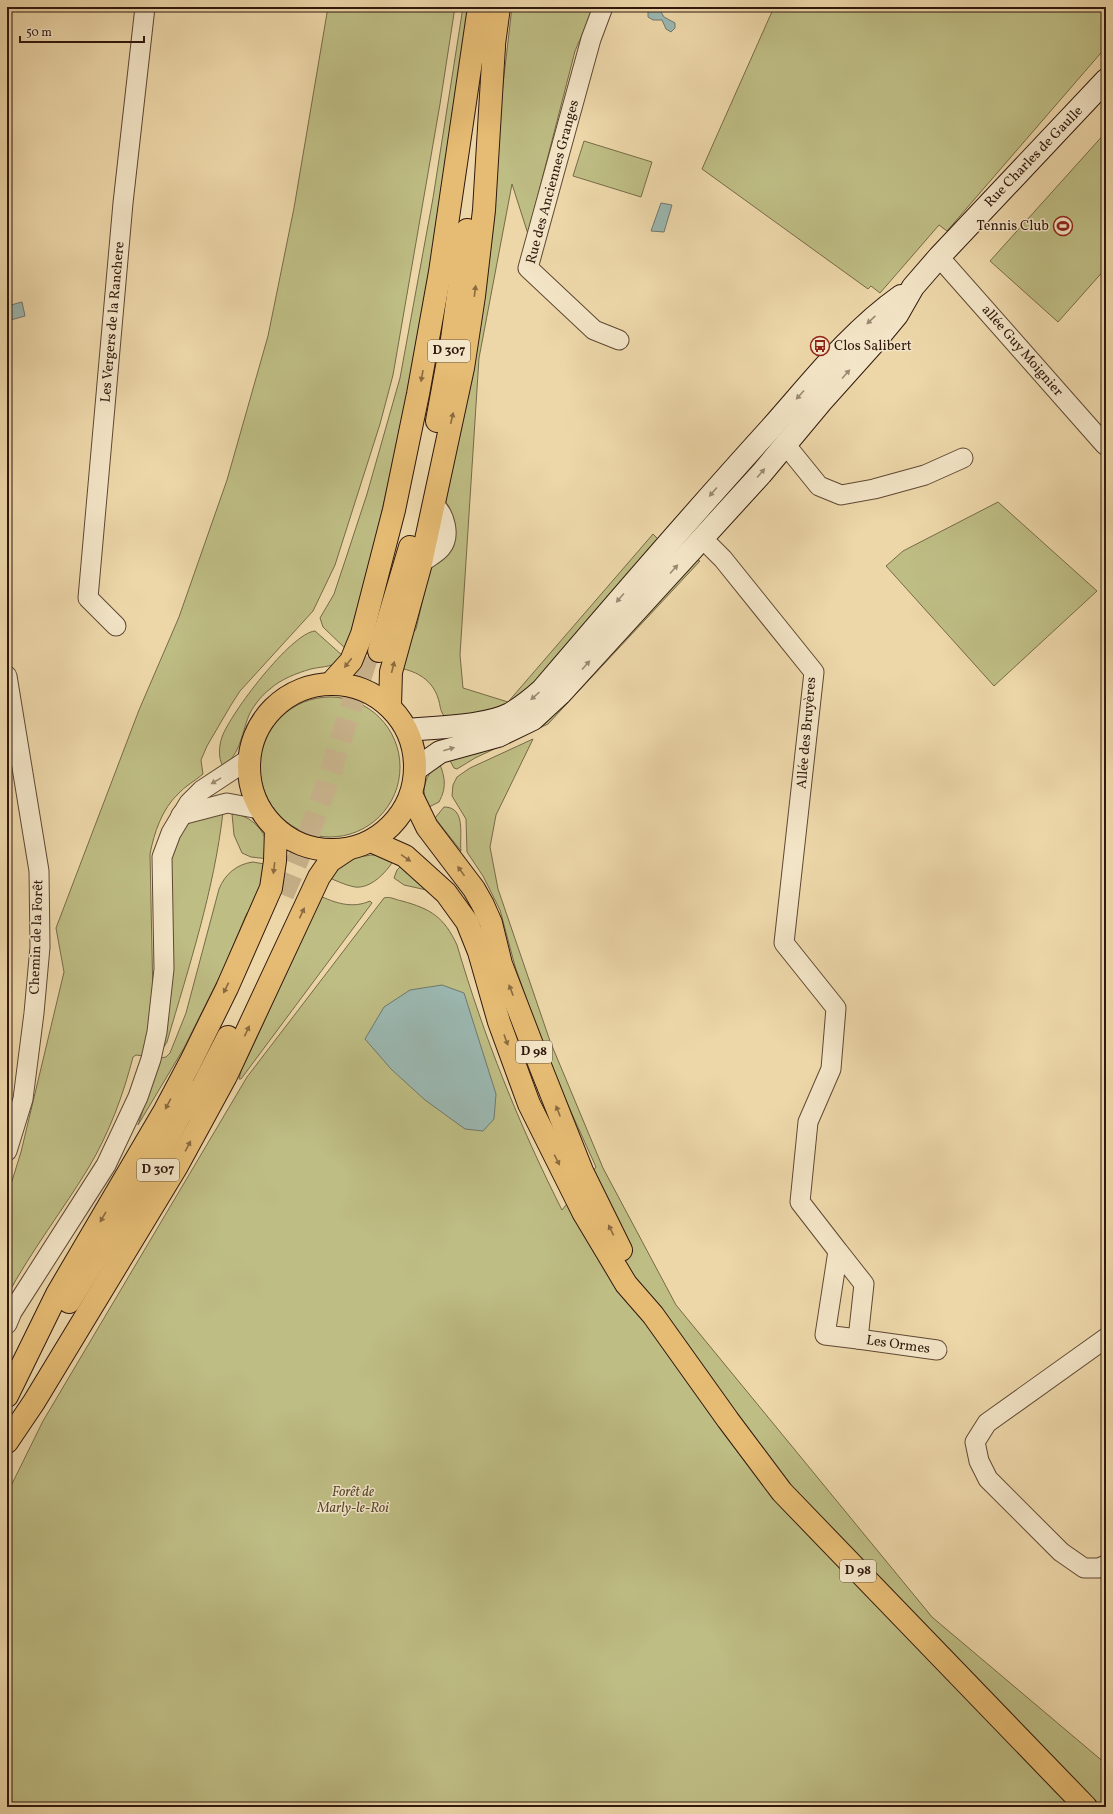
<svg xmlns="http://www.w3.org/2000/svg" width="1113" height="1814" font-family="Vollkorn,serif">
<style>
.green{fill:#bebd84;stroke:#776a48}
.water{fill:#9bb8b1;stroke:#70786f}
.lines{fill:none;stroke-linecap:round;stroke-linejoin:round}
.primary-tunnel{stroke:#c7b18a;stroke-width:22;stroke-dasharray:22 11;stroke-linecap:butt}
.street-casing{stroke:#5f4834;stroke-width:21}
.secondary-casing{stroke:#30180d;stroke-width:24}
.primary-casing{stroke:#30180d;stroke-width:24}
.street{stroke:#f3e5c7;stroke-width:19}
.secondary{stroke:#f3e5c7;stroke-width:22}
.primary{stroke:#e6bc74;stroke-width:22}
.oneway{fill:#8b6a40}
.oneway2{fill:#9b8973}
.labels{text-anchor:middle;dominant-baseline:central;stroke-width:3;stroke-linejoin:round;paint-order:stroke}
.shield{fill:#f3e5c7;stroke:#6a5645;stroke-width:1}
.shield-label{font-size:13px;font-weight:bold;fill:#30180d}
.street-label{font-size:14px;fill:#30180d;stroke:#f3e5c7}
.poi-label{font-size:14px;fill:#30180d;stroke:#f3e5c7;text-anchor:end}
.park-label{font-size:14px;font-style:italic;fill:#5b4a31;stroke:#f3e5c7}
</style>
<rect width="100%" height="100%" fill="#edd7a9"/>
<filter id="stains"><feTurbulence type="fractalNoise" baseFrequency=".005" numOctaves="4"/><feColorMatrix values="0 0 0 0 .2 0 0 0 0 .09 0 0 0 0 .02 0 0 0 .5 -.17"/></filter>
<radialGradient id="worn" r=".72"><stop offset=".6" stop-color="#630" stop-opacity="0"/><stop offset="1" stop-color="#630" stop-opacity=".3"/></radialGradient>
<g class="green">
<path d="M328 7H455L440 104 393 375 380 424 335 565 313 611 240 691 231 705 207 746 201 760 203 774C195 781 185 786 178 794 162 809 154 833 150 854L153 999 144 1056 136 1055 133 1057C123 1096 109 1133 89 1167 63 1210 31 1251 7 1296V1197L21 1152 64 972 56 928 139 710 179 617 227 480 268 336 294 208Z"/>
<polygon points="463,7 471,7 446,178 405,409 350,653 323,627 320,618 334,594 345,561 367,494 400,378 433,198"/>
<path d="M512 7H594L575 51 528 234 512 184 479 358 460 655 463 688 508 702 653 534 660 541 540 680 508 705 469 715 446 718C439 711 441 706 438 698 432 680 418 672 400 668L408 639 416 629 425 590 447 485 497 136Z"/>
<polygon points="774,7 1106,7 1106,47 947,231 939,225 880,293 871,286 868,289 702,169"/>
<polygon points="1106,132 1106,268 1058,322 990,261"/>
<polygon points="584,141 652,162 641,197 573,176"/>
<polygon points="998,502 1097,591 994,686 886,566 903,551"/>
<polygon points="696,560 700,561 548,724 475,758 457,769 454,768 448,757"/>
<path d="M315 631 343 656C336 668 323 666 311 669 297 673 281 679 270 689 262 695 255 704 250 713 242 730 241 755 223 766 218 759 219 745 222 737 230 714 291 633 315 631Z"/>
<circle cx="330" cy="767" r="70"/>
<path d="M533 739 496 815 490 847 498 889 550 1041 603 1168 676 1305 932 1617 1106 1764V1807H7V1494L43 1421 247 1077 384 898C390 896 396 900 402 901 431 909 444 917 457 945 484 1037 519 1125 562 1210L596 1167 567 1103 536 1027 515 966 500 910 483 876 467 852 466 819 452 796 453 785 457 777 470 768Z"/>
<path d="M439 762C445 777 447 787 439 802L429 807C419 790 426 775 439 762Z"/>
<path d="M444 807C467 807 459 837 461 851L435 818Z"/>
<path d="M223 812C214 891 189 966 167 1042L162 1050 169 862C174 848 179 829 192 821 201 816 214 815 223 812Z"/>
<path d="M232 814C248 814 263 828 267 843 269 848 268 854 269 859L251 857 242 853 234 835Z"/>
<path d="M371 855H380L393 861C386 873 370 889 355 887 344 885 335 880 325 876L354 858Z"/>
<path d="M253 862 270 865 251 914 247 913 222 972 184 1048 138 1125 160 1058 166 1057 170 1053 186 1013 219 889C225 874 237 864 253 862Z"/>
<polygon points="401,866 431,891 404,885 394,878 397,870"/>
<path d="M318 895C335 903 352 909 370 901L372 903 241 1079H239L241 1071 298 948Z"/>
</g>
<g class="water">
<polygon points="648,7 658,7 664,17 675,23 675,28 671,32 666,29 662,20 653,20 648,17"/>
<polygon points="661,203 672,205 664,232 651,231"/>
<polygon points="22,302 25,316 7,321 7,306"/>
<polygon points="442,985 464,993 496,1094 494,1119 483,1131 465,1129 425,1100 391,1069 365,1039 384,1007 410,990"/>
</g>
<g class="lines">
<polyline class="primary-tunnel" points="283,895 312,826 327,783 370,648"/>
<defs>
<g id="street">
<polyline points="603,7 591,39 528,268 594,330 619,340"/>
<polyline points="939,257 1105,445"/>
<polyline points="785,444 819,486 841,495 874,489 925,475 963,458"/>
<polyline points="702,538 723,559 814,672 784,943 836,1008 831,1069 808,1122 800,1202 838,1251 825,1335 858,1339 864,1284 838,1251"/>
<path d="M421 563C427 558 436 554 441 548 451 536 445 514 434 505"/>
<polyline points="116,626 88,598 123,203 145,7"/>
<polyline points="7,676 39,871 40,947 34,1013 23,1099 7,1151"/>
<polyline points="181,815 227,803 259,809"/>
<polyline points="7,1324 12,1312 106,1165 138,1097 151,1059 157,1032 164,969 162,857 171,833 189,803 202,790 249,759"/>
<polyline points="1106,1338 987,1423 975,1442 979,1461 988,1479 1061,1552 1084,1568 1099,1568 1106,1565"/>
<polyline points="858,1339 937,1350"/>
</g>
<g id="secondary">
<path d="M407 730C435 727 485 727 510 714 522 707 532 699 542 690 617 602 693 514 771 428 812 382 850 332 901 296"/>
<polyline points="416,769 440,752 498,736 533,719 560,694 761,474 821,402 873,344 897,315 913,287 939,257 1106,80"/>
</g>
<g id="primary">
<polyline points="492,59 499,7"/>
<polyline points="437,421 452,339 467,230"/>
<polyline points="379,651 410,547"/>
<polyline points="331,683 351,661 362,634 394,510 418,394 440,272 479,7"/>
<circle cx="332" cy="767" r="83"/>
<polyline points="390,706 391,672 421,563 463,368 474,296 484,210 494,46"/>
<polyline points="411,794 427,827 474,889 483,905 491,923 501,964 541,1068 582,1171 621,1250"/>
<polyline points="371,841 405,856 446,893 467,922 479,952 499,1022 529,1104 583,1212 626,1284 653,1315 728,1420 782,1492 1086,1807"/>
<polyline points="191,1109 228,1037"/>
<polyline points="69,1302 154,1164 192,1092"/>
<polyline points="7,1396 57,1294 165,1110 190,1063 227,988 271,888 275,861 276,829"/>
<polyline points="7,1442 34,1402 177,1166 226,1076 319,877 330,861 348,849"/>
</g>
</defs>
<use href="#street" class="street-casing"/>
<use href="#secondary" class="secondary-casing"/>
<use href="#primary" class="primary-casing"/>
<use href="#street" class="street"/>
<use href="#secondary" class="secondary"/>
<use href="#primary" class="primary"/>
</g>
<defs><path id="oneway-solid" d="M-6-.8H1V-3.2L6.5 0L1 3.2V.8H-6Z"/></defs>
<g class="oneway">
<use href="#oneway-solid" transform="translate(475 291) rotate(-83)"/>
<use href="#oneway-solid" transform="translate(422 376) rotate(100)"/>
<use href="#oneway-solid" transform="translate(452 418) rotate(-77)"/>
<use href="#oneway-solid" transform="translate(348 663) rotate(128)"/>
<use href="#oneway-solid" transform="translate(393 667) rotate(-76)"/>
<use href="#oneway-solid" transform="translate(406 858) rotate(35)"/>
<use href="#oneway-solid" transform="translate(274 868) rotate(97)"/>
<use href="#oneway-solid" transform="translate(461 871) rotate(-126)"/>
<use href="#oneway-solid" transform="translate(302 913) rotate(-65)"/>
<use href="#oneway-solid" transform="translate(226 988) rotate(116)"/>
<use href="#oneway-solid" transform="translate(511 990) rotate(-111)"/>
<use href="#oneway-solid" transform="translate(247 1031) rotate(-65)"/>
<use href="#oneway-solid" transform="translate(506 1040) rotate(70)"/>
<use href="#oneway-solid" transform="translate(168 1104) rotate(118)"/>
<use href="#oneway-solid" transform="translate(558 1111) rotate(-112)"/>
<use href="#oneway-solid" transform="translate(188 1146) rotate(-62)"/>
<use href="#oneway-solid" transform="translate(557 1160) rotate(63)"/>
<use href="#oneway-solid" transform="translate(103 1217) rotate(120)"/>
<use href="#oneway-solid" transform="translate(611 1230) rotate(-116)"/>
</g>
<g class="oneway2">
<use href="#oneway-solid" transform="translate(871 320) rotate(137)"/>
<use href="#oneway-solid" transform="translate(846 374) rotate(-48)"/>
<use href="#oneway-solid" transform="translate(800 395) rotate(132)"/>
<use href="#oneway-solid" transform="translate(761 473) rotate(-49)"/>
<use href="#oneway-solid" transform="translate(713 492) rotate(131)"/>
<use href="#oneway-solid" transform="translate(674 569) rotate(-48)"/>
<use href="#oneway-solid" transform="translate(620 598) rotate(131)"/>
<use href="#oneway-solid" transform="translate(586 665) rotate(-48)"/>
<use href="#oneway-solid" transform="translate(535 696) rotate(138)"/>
<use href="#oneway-solid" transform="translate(449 749) rotate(-16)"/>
<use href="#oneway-solid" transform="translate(216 781) rotate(149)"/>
</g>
<defs>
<symbol id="stadium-ring" viewBox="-11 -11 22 22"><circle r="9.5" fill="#f3e5c7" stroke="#8f2418" stroke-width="1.5"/><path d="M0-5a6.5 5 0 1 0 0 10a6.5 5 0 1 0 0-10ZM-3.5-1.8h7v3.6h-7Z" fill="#8f2418"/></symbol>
<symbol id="bus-ring" viewBox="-11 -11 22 22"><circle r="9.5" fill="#f3e5c7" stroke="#8f2418" stroke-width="1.5"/><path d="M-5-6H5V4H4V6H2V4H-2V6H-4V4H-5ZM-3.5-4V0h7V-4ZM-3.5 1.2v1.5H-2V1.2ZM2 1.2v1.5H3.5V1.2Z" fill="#8f2418"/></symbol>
</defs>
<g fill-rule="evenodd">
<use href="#stadium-ring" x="1052" y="215" width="22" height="22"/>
<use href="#bus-ring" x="809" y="335" width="22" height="22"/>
</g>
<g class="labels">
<g class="shield">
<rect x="428" y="340" width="42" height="22" rx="3"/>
<rect x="516" y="1041" width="36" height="22" rx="3"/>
<rect x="137" y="1159" width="42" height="22" rx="3"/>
<rect x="840" y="1560" width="36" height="22" rx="3"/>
</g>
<g class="shield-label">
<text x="449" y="351">D 307</text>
<text x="534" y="1052">D 98</text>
<text x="158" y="1170">D 307</text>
<text x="858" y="1571">D 98</text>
</g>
<g class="street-label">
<text transform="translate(1034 157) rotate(-46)">Rue Charles de Gaulle</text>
<text transform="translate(553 182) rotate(-75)">Rue des Anciennes Granges</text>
<text transform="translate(113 322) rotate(-85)">Les Vergers de la Ranchere</text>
<text transform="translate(1022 351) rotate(49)">allée Guy Moignier</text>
<text transform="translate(807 733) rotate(-85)">Allée des Bruyères</text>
<text transform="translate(37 937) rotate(-88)">Chemin de la Forêt</text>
<text transform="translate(898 1345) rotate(8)">Les Ormes</text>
</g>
<g class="poi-label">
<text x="1049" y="226">Tennis Club</text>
<text x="834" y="346" text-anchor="start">Clos Salibert</text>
</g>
<g class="park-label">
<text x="353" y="1492">Forêt de<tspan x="353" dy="16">Marly-le-Roi</tspan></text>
</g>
</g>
<rect width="1113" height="1814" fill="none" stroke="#edd7a9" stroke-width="24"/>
<rect x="8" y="8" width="1097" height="1798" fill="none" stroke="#30180d" stroke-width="2"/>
<rect x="12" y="12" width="1089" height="1790" fill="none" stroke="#30180d"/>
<path d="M20 36v6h124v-6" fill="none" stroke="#30180d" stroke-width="2"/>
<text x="26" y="36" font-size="12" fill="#30180d" stroke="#f3e5c7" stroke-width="3" paint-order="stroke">50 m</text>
<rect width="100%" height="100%" filter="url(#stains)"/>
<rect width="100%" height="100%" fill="url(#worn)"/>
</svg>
